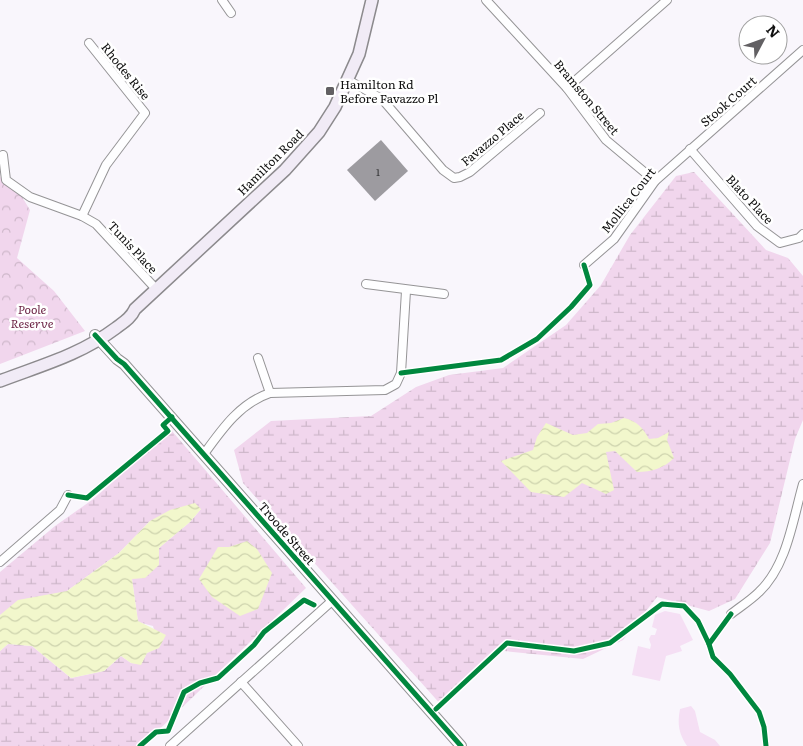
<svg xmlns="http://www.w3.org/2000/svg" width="803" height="746" font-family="Literata,serif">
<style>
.wetland{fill:url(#wetland-marsh)}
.park{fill:url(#park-crowns)}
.pitch{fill:#f5dff4}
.water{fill:url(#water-waves)}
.building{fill:#9d9ba0}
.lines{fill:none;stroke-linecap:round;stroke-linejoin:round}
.minor-casing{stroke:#959496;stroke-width:10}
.tertiary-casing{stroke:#959496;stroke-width:12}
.secondary-casing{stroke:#8c8a8d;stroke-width:14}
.minor{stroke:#fefeff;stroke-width:8}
.tertiary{stroke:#fefeff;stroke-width:10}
.secondary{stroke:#f1ebf6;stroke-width:11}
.cycleway-casing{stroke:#fff;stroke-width:8}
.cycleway{stroke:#00873e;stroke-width:5}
.poi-dot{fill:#626063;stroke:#fff;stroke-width:2}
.labels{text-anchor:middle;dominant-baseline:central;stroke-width:5;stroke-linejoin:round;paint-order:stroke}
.number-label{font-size:10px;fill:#333334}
.street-label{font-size:12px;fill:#101010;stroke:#fff}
.poi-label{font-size:12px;fill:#101010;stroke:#fff;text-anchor:start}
.park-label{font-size:12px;font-style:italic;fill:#691f41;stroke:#fff}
</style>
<defs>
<pattern id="wetland-marsh" width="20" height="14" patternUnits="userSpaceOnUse" patternTransform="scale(1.25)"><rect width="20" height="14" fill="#f1d6ed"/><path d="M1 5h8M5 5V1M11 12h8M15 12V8" fill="none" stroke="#ceb7ca"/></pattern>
<pattern id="park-crowns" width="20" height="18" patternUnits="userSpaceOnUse" patternTransform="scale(1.25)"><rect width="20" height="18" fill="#f1d6ed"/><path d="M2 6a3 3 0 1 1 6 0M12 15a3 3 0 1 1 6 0" fill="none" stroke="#ceb7ca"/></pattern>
<pattern id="water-waves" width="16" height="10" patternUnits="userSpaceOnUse" patternTransform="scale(1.25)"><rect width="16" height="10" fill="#f2f7cc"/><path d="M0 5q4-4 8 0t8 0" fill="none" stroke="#ced3ae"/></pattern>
</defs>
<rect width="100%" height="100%" fill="#f9f6fc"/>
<g class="wetland">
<polygon points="694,172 766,250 788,258 803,276 803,420 795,439 770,543 735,599 709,611 657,597 623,640 583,659 504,651 443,707 243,483 234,450 271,421 371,416 416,387 449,375 503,368 566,325 601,285 630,235 676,176"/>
<polygon points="172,431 306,588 142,746 0,746 0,651 8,644 32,646 71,678 104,671 121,656 131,663 141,664 147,653 159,647 153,626 138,622 132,579 159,548 190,522 201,509 150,521 119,553 67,591 48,596 0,615 0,572 55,526 92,500"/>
</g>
<polygon class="park" points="0,177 16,187 30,210 17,258 54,291 85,331 0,364"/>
<g class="pitch">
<polygon points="665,611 680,614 693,640 680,646 682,651 666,656 660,681 632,675 638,646 650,649 651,645 649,639 651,635 655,635 657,629 652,627 655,615"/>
<path d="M691 706 695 711 700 732 715 740 720 746H687C679 734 677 724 680 709Z"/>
</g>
<g class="water">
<path d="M624 418C637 421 643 428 649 439L658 438 669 432 667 440 674 458C664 468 652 472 637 472L615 451 606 452 614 490 606 494 582 483 564 497 531 492 501 461 533 450 537 437 546 423 573 435 587 433 598 424 611 423Z"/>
<polygon points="195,503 201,509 190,522 159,548 159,565 145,578 132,579 138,621 166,635 159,648 147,653 141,665 131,663 121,656 104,671 71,678 32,646 8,644 0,651 0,615 18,600 67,591 119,553 150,521 170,510"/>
<polygon points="247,541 257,549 272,573 258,609 240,616 212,597 199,579 218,547 229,547"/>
</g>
<polygon class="building" points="381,140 408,171 375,201 347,170"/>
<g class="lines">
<defs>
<g id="minor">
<polyline points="222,0 231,13"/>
<polyline points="486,0 567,88 606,140 655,181"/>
<polyline points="348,80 382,99 443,170 454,178 460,177 470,172 540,113"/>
<polyline points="567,88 667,0"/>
<polyline points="690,149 757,226 780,243 799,238 803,234"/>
<polyline points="3,155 6,180 30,197 82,216 96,224 156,289"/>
<polyline points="82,216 106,165 145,113 89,43"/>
<polyline points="584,265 614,239 655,181 803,50"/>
<polyline points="366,284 444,294"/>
<polyline points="258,358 270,393"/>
<path d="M204 454C222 429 240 403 270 393L385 390 396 384 401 373 406 291"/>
<polyline points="0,562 60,510 68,495"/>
<path d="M731 614C740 607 751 600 759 592 787 566 793 519 803 484"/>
<polyline points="241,682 298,746"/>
<polyline points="170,746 333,600"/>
</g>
<polyline id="tertiary" points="95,335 117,359 124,364 461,746"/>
<path id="secondary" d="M0 381C42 365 80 355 116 328 124 322 131 318 135 309L285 170 319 132 335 107 359 54 372 0"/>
</defs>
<use href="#minor" class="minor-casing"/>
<use href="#tertiary" class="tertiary-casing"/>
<use href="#secondary" class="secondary-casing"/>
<use href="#minor" class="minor"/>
<use href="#tertiary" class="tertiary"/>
<use href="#secondary" class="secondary"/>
<defs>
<g id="cycleway">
<polyline points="95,335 117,359 124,364 461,746"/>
<polyline points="401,373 501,360 537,339 571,307 590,285 584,265"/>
<polyline points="68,495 87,498 168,431 163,425 172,417"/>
<polyline points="709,644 713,657 730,674 759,712 764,727 766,746"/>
<polyline points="436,709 507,643 574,651 610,643 662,604 684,606 698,621 709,644 731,614"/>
<polyline points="140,746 156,732 168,731 184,692 200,683 218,678 254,645 264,632 304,600 314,605"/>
</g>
</defs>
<use href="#cycleway" class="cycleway-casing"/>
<use href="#cycleway" class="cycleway"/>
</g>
<rect class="poi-dot" x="325" y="86" width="10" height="10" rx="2.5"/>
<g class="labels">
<g class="number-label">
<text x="378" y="171">1</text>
</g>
<g class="street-label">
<text transform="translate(126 71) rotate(51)">Rhodes Rise</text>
<text transform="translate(587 97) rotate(50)">Bramston Street</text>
<text transform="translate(728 101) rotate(-41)">Stook Court</text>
<text transform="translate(492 138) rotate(-40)">Favazzo Place</text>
<text transform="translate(270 162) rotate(-45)">Hamilton Road</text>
<text transform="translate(750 199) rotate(47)">Blato Place</text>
<text transform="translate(628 200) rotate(-52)">Mollica Court</text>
<text transform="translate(133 247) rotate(47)">Tunis Place</text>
<text transform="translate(287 533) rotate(49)">Troode Street</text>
</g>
<g class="poi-label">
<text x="340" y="84">Hamilton Rd<tspan x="340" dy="14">Before Favazzo Pl</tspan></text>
</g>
<g class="park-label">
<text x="32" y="309">Poole<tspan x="32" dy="14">Reserve</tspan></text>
</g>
</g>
<g transform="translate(763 40) rotate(49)"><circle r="24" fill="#ffffff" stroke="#9f9f9f"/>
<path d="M0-4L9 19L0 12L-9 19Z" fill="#626063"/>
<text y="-8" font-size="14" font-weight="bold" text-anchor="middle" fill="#101010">N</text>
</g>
</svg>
